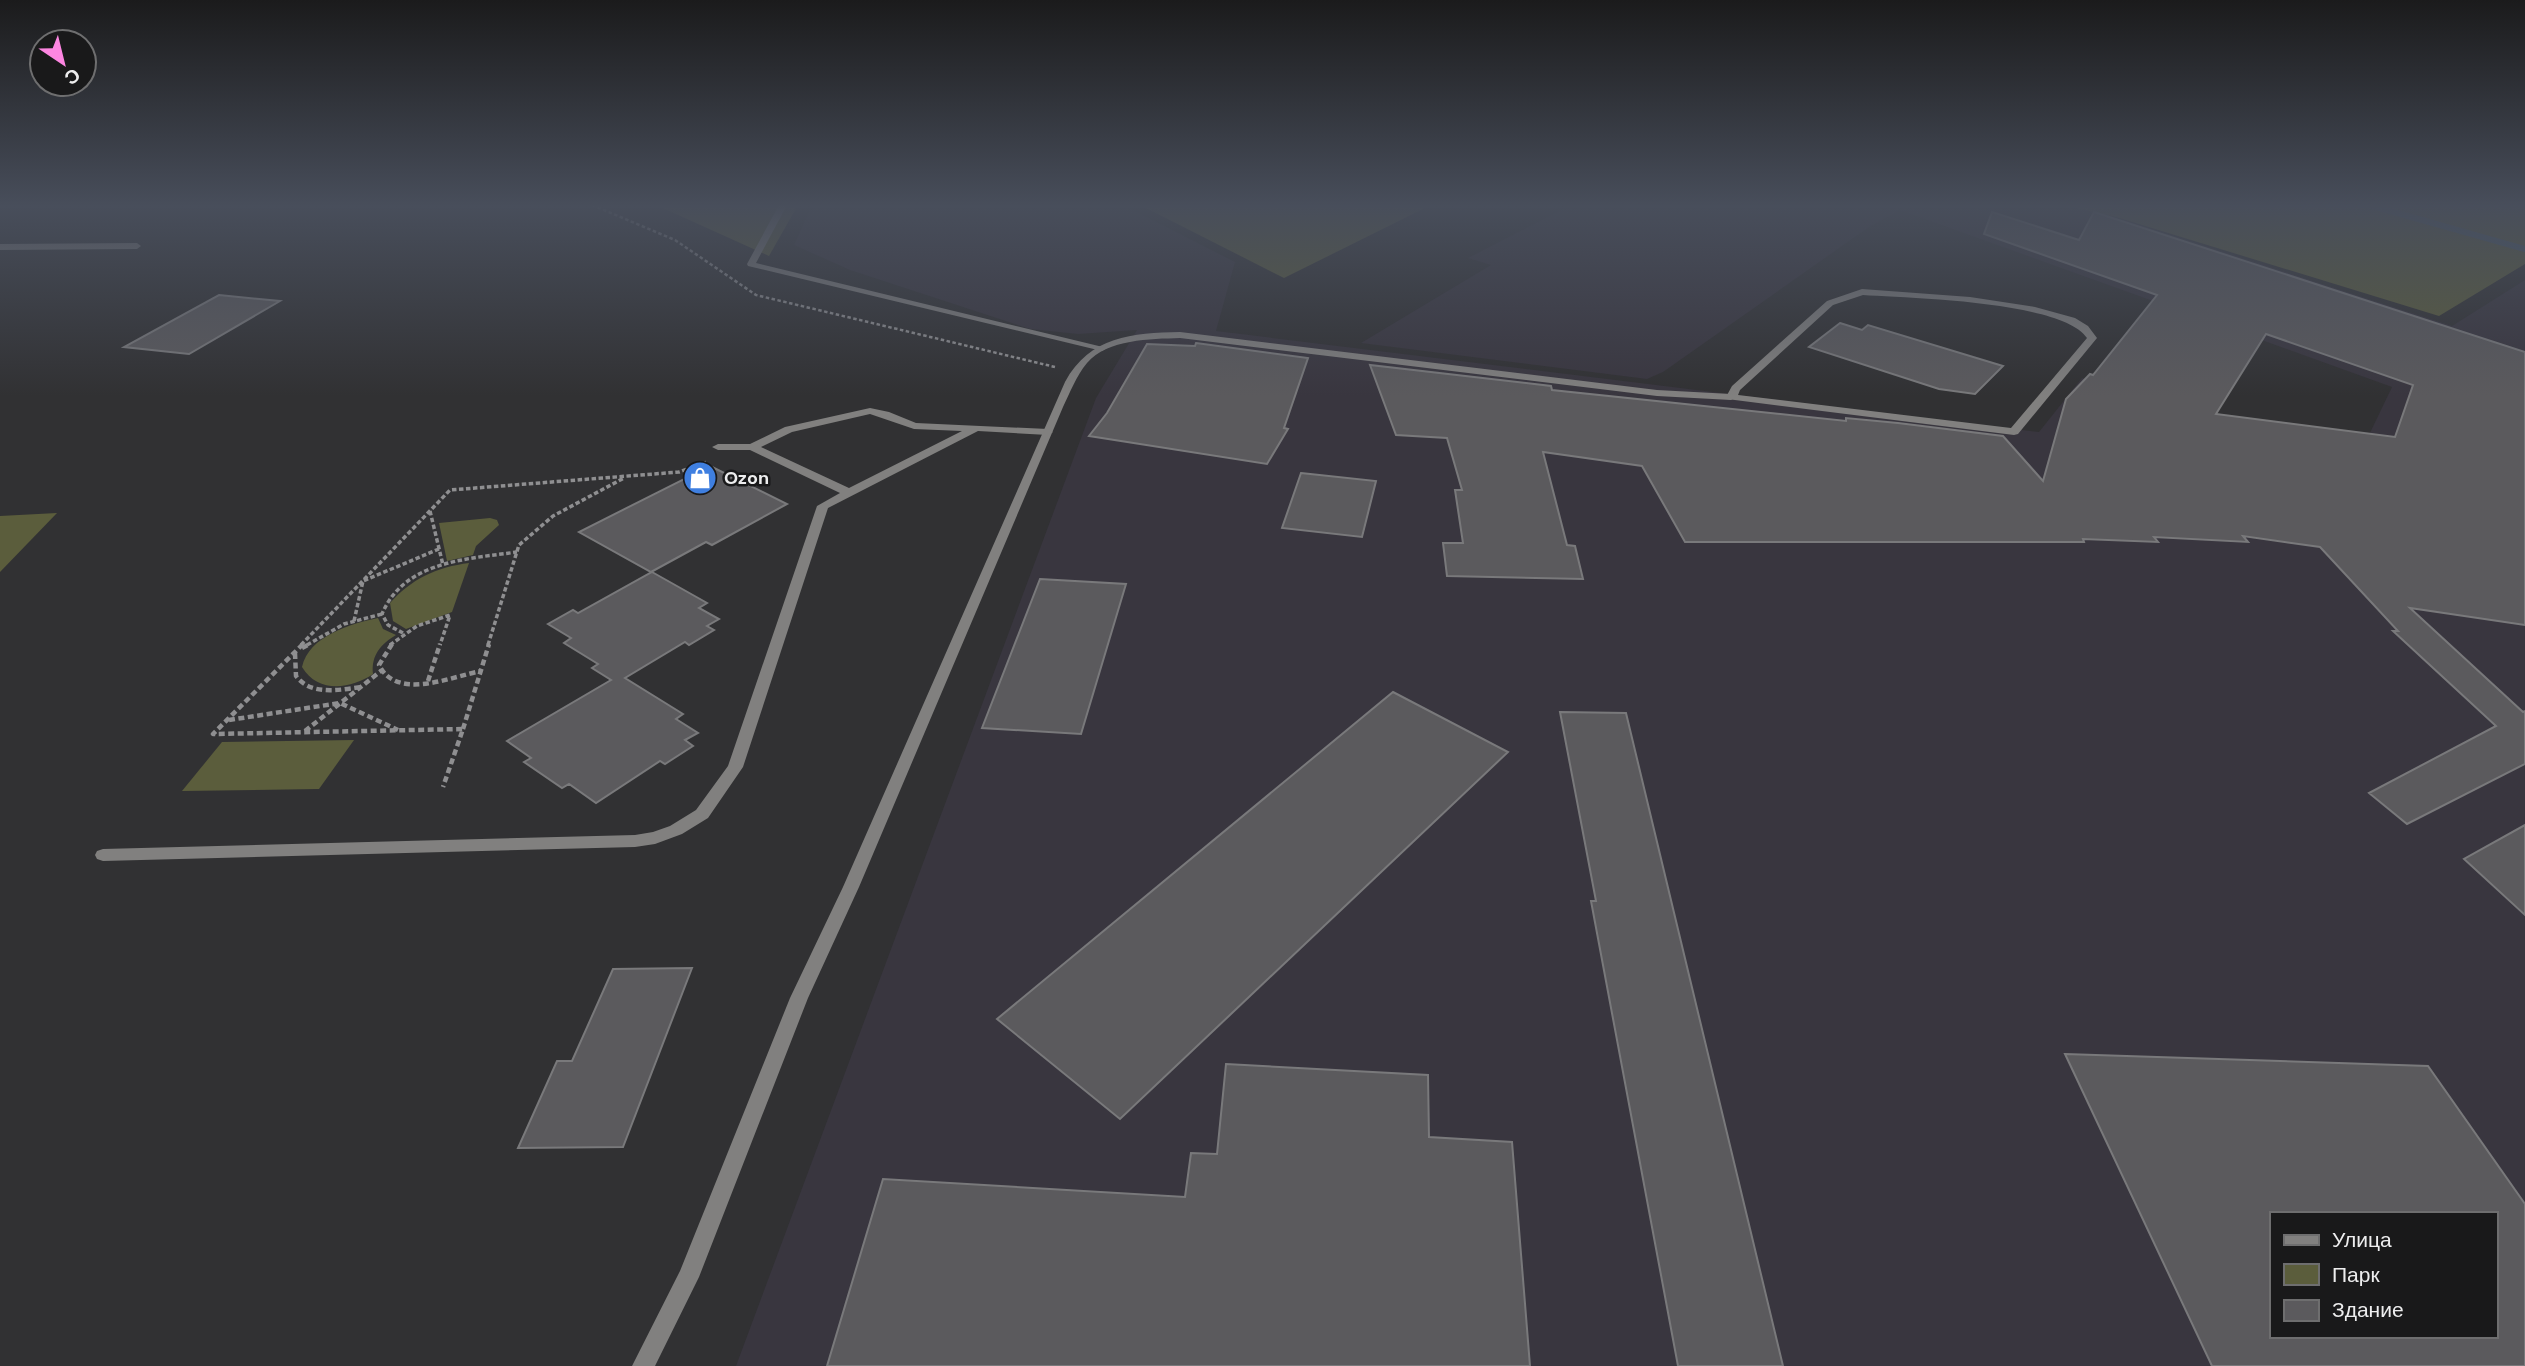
<svg xmlns="http://www.w3.org/2000/svg" width="2525" height="1366" font-family="'DM Sans',sans-serif">
<style>
.built{fill:#39363f;fill-rule:evenodd}
.green{fill:#5b5d3c}
.lines{fill:none;stroke-linecap:round;stroke-linejoin:round}
.stream{stroke:#475b6d;stroke-width:6}
.building{fill:#5b5a5d;stroke:#79797b;stroke-width:2;fill-rule:evenodd}
.path-far2{stroke:#8f8f91;stroke-width:2.5;stroke-dasharray:3.5 2.5;stroke-linecap:butt}
.path-far1{stroke:#8f8f91;stroke-width:3.5;stroke-dasharray:4.5 2.5;stroke-linecap:butt}
.path{stroke:#8f8f91;stroke-width:4.5;stroke-dasharray:6 3.5;stroke-linecap:butt}
.lane{fill:#81807f;fill-rule:evenodd}
.street{fill:#81807f;fill-rule:evenodd}
.labels{text-anchor:middle;dominant-baseline:central;stroke-width:5;stroke-linejoin:round;paint-order:stroke}
.poi-label{font-size:18px;font-weight:bold;fill:#ededee;stroke:#19191a;text-anchor:start}
</style>
<rect width="100%" height="100%" fill="#313133"/>
<path class="built" d="M812 205H1123L1235 262 1216 331 2039 432 2082 378 2106 386 2091 401 2369 435 2392 387 1900 210 1869 227 1663 372 1647 379 1361 343 1491 265 1468 258 1571 205H2062L2116 217 2452 326 2525 280V1366H736L1096 398 1137 330 1078 334 1030 329 850 270 794 245ZM2271 1214H2495V1336H2271Z"/>
<g class="green">
<polygon points="656,205 798,205 769,256"/>
<polygon points="1140,205 1431,205 1284,278"/>
<polygon points="2062,205 2525,205 2525,264 2439,316 2116,217"/>
<polygon points="57,513 0,572 0,516"/>
<polygon points="490,518 497,520 499,525 476,546 473,555 447,561 439,523"/>
<path d="M469 563 452 612 406 629 393 621 390 603C411 579 437 567 469 563Z"/>
<path d="M378 618 383 629 396 635C381 644 371 655 373 674 351 689 318 694 302 667 309 636 350 624 378 618Z"/>
<polygon points="354,740 319,789 182,791 222,742"/>
</g>
<g class="lines">
<polyline class="stream" points="2369,205 2525,249"/>
</g>
<g class="building">
<path d="M1992 212 2079 240 2094 212 2525 352V625L2410 608 2523 712 2525 711V764L2407 824 2369 793 2496 726 2393 631H2398L2320 547 2243 536 2248 542 2154 537 2158 542 2083 539 2084 542H1685L1642 466 1543 452 1567 545 1575 546 1583 579 1447 576 1443 543H1463L1455 490H1462L1447 438 1396 435 1370 365 1551 386 1552 390 1846 421V418L1898 423 2003 436 2043 481 2066 399 2090 374 2093 375 2157 295 1984 234ZM2266 334 2413 385 2395 437 2216 414Z"/>
<polygon points="219,295 280,301 189,354 124,347"/>
<polygon points="1840,323 1862,330 1868,325 2003,366 1975,394 1939,389 1809,347"/>
<polygon points="1196,343 1308,358 1284,428 1288,429 1267,464 1089,436 1107,413 1147,344 1195,346"/>
<polygon points="710,466 787,504 712,545 706,542 651,572 579,532"/>
<polygon points="1301,473 1376,481 1362,537 1282,528"/>
<polygon points="652,572 707,603 699,608 719,619 707,626 714,630 689,645 685,642 625,678 683,714 676,719 698,733 685,740 693,746 665,764 660,761 596,803 569,784 562,788 524,762 531,758 507,741 611,680 592,668 598,664 564,643 571,638 548,624 573,610 578,613"/>
<polygon points="1040,579 1126,584 1081,734 982,728"/>
<polygon points="1393,692 1508,752 1120,1119 997,1019"/>
<polygon points="1560,712 1626,713 1783,1366 1678,1366 1591,901 1596,901"/>
<polygon points="2525,825 2525,915 2464,859"/>
<polygon points="692,968 623,1147 518,1148 557,1061 572,1061 613,969"/>
<path d="M2065 1054 2428 1066 2525 1204V1366H2212ZM2271 1214H2495V1336H2271Z"/>
<polygon points="1226,1064 1428,1075 1429,1137 1512,1142 1530,1366 827,1366 883,1179 1185,1197 1191,1153 1217,1154"/>
</g>
<g class="lines">
<polyline class="path-far2" points="592,205 675,240 756,295 1055,367"/>
<g class="path-far1">
<polyline points="430,511 443,565"/>
<polyline points="354,621 363,581 439,549"/>
<path d="M403 633 388 625 382 614C404 561 467 559 517 552"/>
<polyline points="301,645 450,490 679,472 707,462"/>
<polyline points="307,645 344,624 382,614"/>
<polyline points="390,645 417,626 450,615 440,645"/>
<polyline points="488,645 519,545 553,516 624,478"/>
</g>
<g class="path">
<polyline points="303,644 213,734 463,729 443,787"/>
<path d="M392 644 379 665C397 701 450 677 481 671"/>
<polyline points="302,648 310,644"/>
<path d="M295 653 296 676C311 696 339 690 361 687"/>
<polyline points="428,681 440,644"/>
<polyline points="229,720 340,703 398,730"/>
<polyline points="463,729 489,644"/>
<polyline points="305,731 381,671"/>
</g>
<g class="lane">
<polygon points="779,205 787,205 756,263 1107,348 1102,351 748,266 747,264"/>
<polygon points="0,244 137,243 141,246 137,249 0,250"/>
<path d="M1862 289 1970 297 2035 307 2075 318 2088 326 2097 338 2018 434 2014 435 1727 399 1726 397 1732 386 1827 301ZM1863 295C1909 298 2062 301 2087 338L2011 428 1738 395 1740 390 1833 305Z"/>
<path d="M870 408 889 412 916 423 1048 429 1053 432 1048 435 978 431 828 508 743 767 708 818 682 834 655 844 635 847 103 861 97 859 95 855 97 851 103 849 635 835 653 832 670 826 696 810 728 766 817 506 840 493 750 450H718L712 447 718 444H750L785 427ZM870 414 914 429 962 431 849 488 761 447 792 432Z"/>
</g>
<path class="street" d="M1180 332 1657 390 1731 394 1736 397 1731 400 1657 396 1180 338C1150 339 1108 339 1087 363 1076 376 1070 393 1063 407L859 887 808 998 699 1277 655 1366H632L680 1271 790 998 843 887 1065 382C1090 336 1132 333 1180 332Z"/>
</g>
<linearGradient id="sky" x2="0" y2="1"><stop stop-color="#1b1b1c"/><stop offset="0.52" stop-color="#484e5b"/><stop offset="1" stop-color="#484e5b" stop-opacity="0"/></linearGradient>
<rect width="2525" height="396" fill="url(#sky)"/>
<defs>
<symbol id="shop-disc" viewBox="-11 -11 22 22"><circle r="9.5" fill="#3f7fe0" stroke="#19191a"/><path d="M-5-2.5h2.3a2.7 3.5 0 0 1 5.4 0H5L5.5 6h-11ZM-1.5-2.5h3a1.5 2.3 0 0 0-3 0Z" fill="#fff"/></symbol>
</defs>
<g fill-rule="evenodd">
<use href="#shop-disc" x="681" y="459" width="38" height="38"/>
</g>
<g class="labels">
<g class="poi-label">
<text x="724" y="478">Ozon</text>
</g>
</g>
<rect x="2270" y="1212" width="228" height="126" fill="#19191a" stroke="#6e6e6f" stroke-width="2"/>
<rect x="2284" y="1235" width="35" height="10" fill="#81807f" stroke="#6e6e6f" stroke-width="2"/>
<text x="2332" y="1247" font-size="21" fill="#ededee">Улица</text>
<rect x="2284" y="1264" width="35" height="21" fill="#5b5d3c" stroke="#6e6e6f" stroke-width="2"/>
<text x="2332" y="1282" font-size="21" fill="#ededee">Парк</text>
<rect x="2284" y="1300" width="35" height="21" fill="#5b5a5d" stroke="#6e6e6f" stroke-width="2"/>
<text x="2332" y="1317" font-size="21" fill="#ededee">Здание</text>
<g transform="translate(63 63) rotate(145)"><circle r="33" fill="#19191a" stroke="#6e6e6f" stroke-width="2"/>
<path d="M0-5L12 26L0 18L-12 26Z" fill="#fd86e1"/>
<text y="-10" font-size="19" font-weight="bold" text-anchor="middle" fill="#ededee">С</text>
</g>
</svg>
